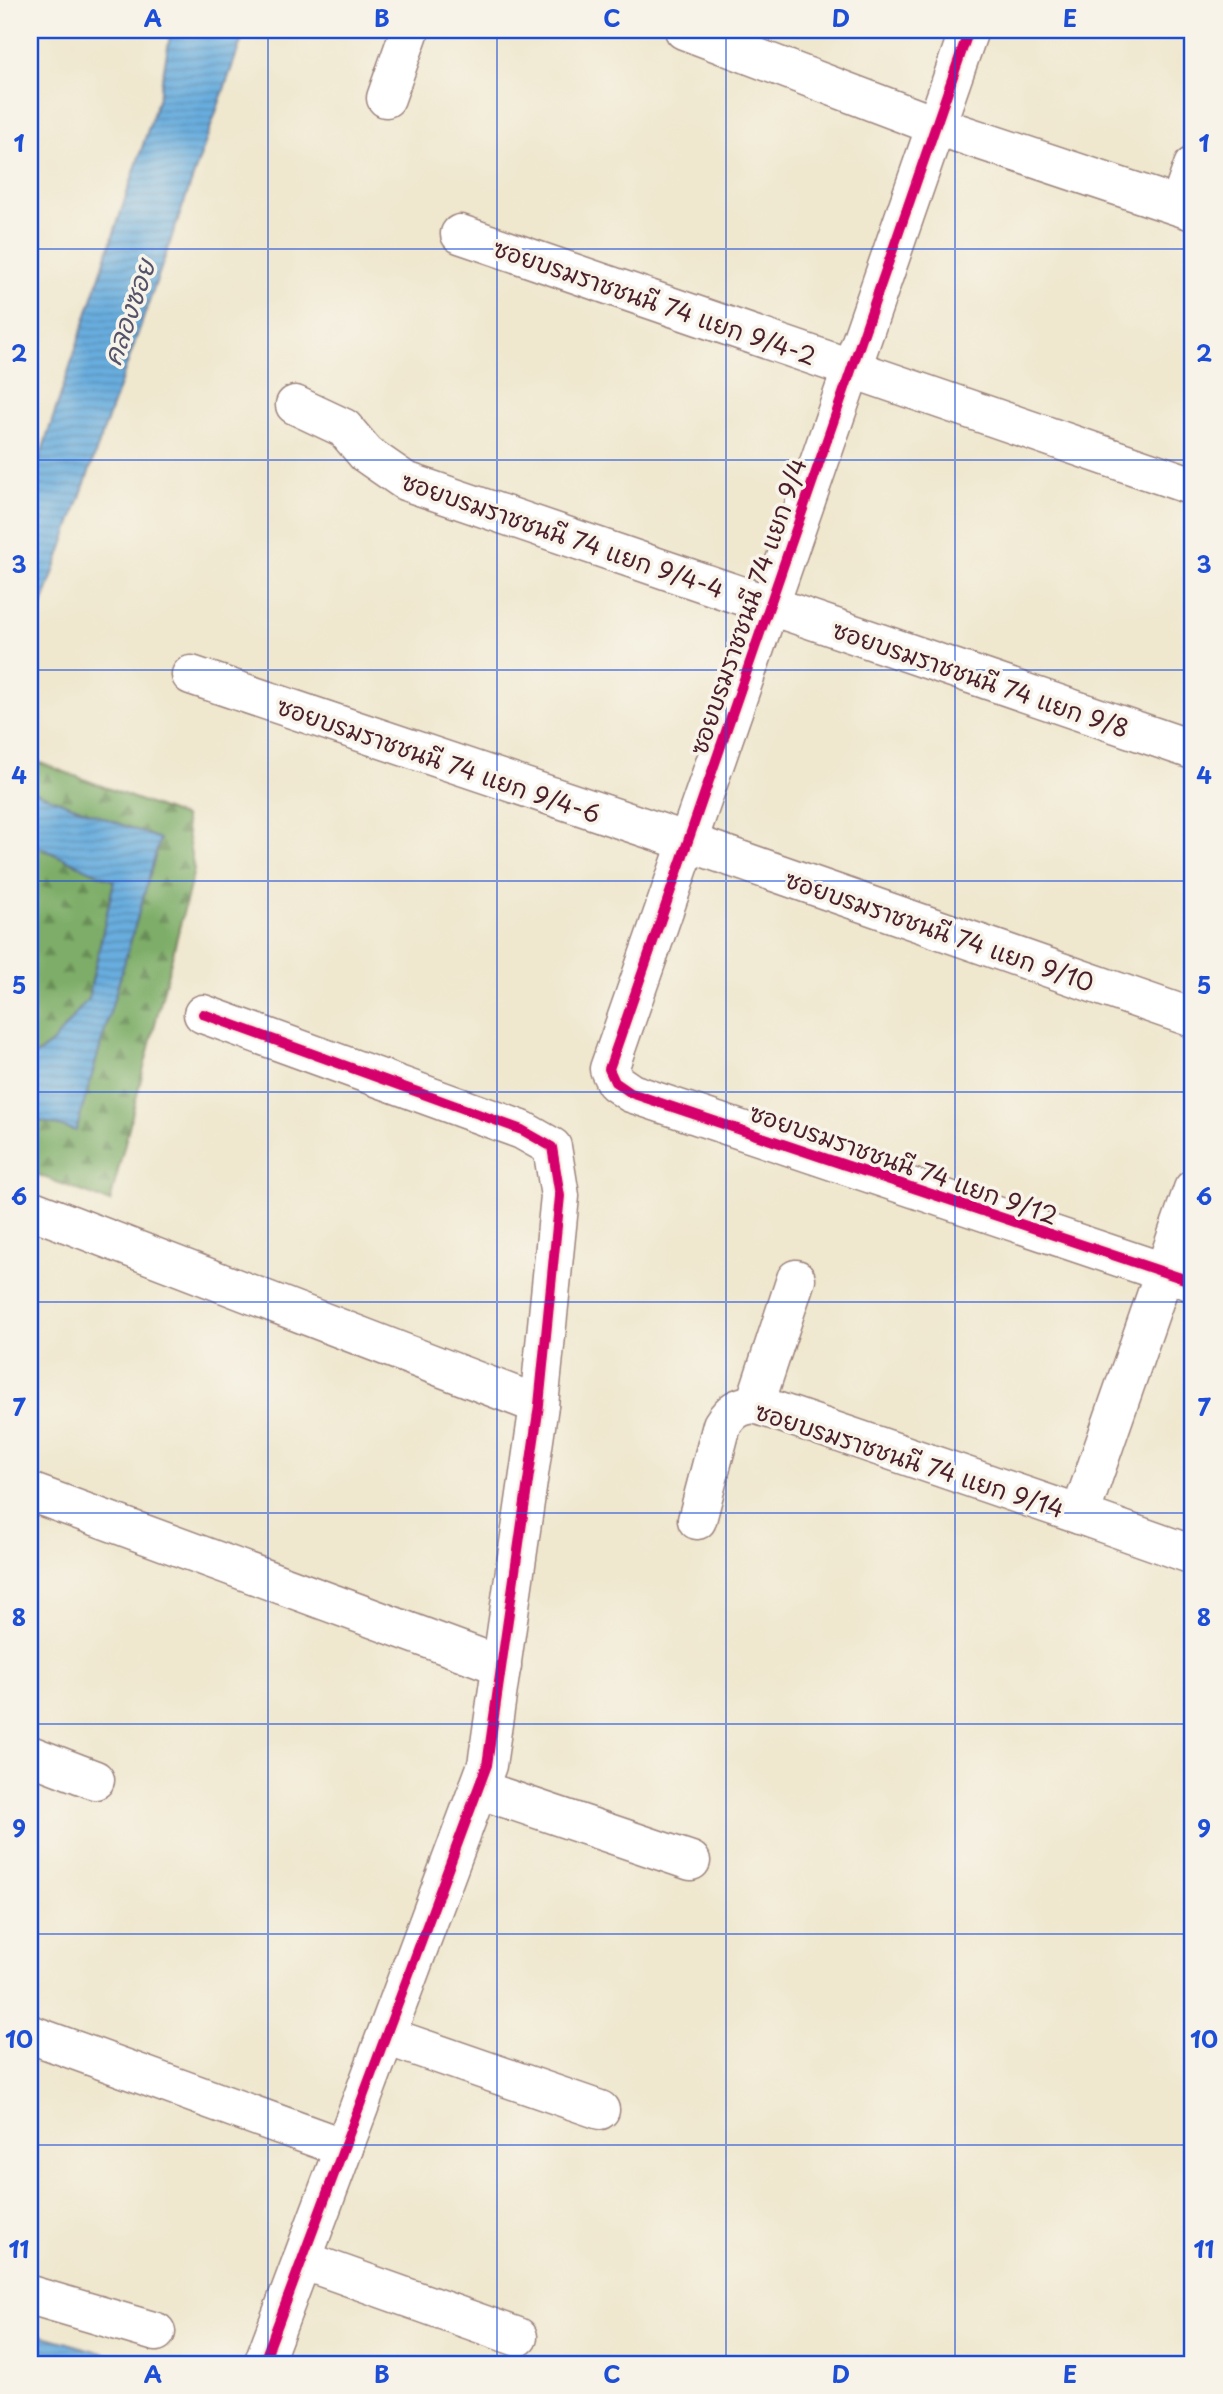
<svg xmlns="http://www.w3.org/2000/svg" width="1223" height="2394" font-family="'Playpen Sans','Playpen Sans Thai',sans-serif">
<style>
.forest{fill:url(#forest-firs);stroke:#64664a;stroke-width:2}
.water{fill:url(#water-rules);stroke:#596684;stroke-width:2}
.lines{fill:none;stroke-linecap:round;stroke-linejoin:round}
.minor-casing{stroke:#9c837c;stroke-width:41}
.minor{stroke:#fff;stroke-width:38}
.cycleway-casing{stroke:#f7f3e8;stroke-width:15}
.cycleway{stroke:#d6006c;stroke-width:10}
.grid{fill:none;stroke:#1d4ed8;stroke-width:2;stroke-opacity:0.55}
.labels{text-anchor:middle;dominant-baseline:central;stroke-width:7;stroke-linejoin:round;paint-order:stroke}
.street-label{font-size:24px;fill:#4a1f2b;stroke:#f7f3e8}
.water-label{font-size:26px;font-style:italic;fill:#54516a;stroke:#f7f3e8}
.neatline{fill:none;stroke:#1d4ed8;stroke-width:2.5}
.grid-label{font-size:23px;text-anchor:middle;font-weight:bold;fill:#1d4ed8}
</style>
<defs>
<pattern id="forest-firs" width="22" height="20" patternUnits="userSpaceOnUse" patternTransform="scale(1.75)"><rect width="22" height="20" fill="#7dad68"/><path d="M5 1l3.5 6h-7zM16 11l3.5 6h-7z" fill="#688c56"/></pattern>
<pattern id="water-rules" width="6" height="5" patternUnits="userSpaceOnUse" patternTransform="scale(1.75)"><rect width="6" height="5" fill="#68adde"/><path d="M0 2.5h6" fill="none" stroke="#588cb4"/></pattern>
</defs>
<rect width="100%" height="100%" fill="#f7f3e8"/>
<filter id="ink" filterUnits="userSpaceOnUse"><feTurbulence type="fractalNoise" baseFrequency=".0143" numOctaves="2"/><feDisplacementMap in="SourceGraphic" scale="14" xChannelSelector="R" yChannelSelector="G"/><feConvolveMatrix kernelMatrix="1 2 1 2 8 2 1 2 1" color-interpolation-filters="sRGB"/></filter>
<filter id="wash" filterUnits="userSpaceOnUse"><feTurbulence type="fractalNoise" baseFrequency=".00686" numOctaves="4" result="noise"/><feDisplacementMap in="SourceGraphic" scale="28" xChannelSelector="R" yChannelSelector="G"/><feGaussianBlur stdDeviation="1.57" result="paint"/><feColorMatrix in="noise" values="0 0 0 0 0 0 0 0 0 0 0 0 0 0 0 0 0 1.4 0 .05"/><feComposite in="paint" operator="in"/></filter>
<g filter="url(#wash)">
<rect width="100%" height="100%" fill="#efe7ce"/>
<g class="forest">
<polygon points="30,759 184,817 194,870 110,1202 30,1172 30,1118 76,1130 160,839 30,790"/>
<polygon points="30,843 114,881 88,999 53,1042 34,1056 30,1055"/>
</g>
<g class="water">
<polygon points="171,30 245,30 30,639 30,488 159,96"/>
<polygon points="30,790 160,839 76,1131 30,1118 30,1055 35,1056 53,1042 88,999 114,881 30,843"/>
<polygon points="30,2332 140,2364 30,2364"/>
</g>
</g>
<g filter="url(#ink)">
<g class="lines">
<defs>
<g id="minor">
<polyline points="684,30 934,125 1193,211"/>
<polyline points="969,30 609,1069 615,1082 631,1093 1193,1282"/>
<polyline points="386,98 410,30"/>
<polyline points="1179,206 1193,166"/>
<polyline points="460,234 1193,486"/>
<polyline points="295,405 344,428 366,454 405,481 1193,750"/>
<polyline points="191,675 688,842 1193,1018"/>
<polyline points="203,1014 522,1130 552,1147 560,1196 539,1405 487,1765 263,2364"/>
<polyline points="1193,1189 1080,1515 1193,1555"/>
<polyline points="30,1209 539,1405"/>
<polyline points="755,1404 796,1279"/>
<polyline points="30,1492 502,1666"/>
<path d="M697 1520 722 1425C731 1411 738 1406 755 1404L1080 1515"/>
<polyline points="30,1755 95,1780"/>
<polyline points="478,1789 691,1861"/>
<polyline points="30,2034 344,2148"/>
<polyline points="386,2036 600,2110"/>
<polyline points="302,2260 518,2337"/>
<polyline points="30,2295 156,2332"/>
</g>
</defs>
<use href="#minor" class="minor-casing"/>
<use href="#minor" class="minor"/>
<defs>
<g id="cycleway">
<polyline points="969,30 609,1069 615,1082 631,1093 1193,1282"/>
<polyline points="203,1014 522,1130 552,1147 560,1196 539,1405 487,1765 263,2364"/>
</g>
</defs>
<use href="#cycleway" class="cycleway-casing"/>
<use href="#cycleway" class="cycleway"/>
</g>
</g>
<path class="grid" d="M268 30V2364M497 30V2364M726 30V2364M955 30V2364M30 249H1193M30 460H1193M30 670H1193M30 881H1193M30 1092H1193M30 1302H1193M30 1513H1193M30 1724H1193M30 1934H1193M30 2145H1193"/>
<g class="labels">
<g class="street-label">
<text transform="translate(655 301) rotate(19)">ซอยบรมราชชนนี 74 แยก 9/4-2</text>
<text transform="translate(563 534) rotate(19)">ซอยบรมราชชนนี 74 แยก 9/4-4</text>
<text transform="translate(747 606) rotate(-71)">ซอยบรมราชชนนี 74 แยก 9/4</text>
<text transform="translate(981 678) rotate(19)">ซอยบรมราชชนนี 74 แยก 9/8</text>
<text transform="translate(439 759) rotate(19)">ซอยบรมราชชนนี 74 แยก 9/4-6</text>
<text transform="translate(940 930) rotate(19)">ซอยบรมราชชนนี 74 แยก 9/10</text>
<text transform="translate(904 1163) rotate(19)">ซอยบรมราชชนนี 74 แยก 9/12</text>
<text transform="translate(910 1459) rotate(18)">ซอยบรมราชชนนี 74 แยก 9/14</text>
</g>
<g class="water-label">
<text transform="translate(128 312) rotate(-71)">คลองซอย</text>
</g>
</g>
<rect width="1223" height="2394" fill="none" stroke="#f7f3e8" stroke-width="77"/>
<rect x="38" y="38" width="1146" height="2318" class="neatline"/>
<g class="grid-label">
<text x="153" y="27">A</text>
<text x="382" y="27">B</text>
<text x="612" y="27">C</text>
<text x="841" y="27">D</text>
<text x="1070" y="27">E</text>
<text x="19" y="152">1</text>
<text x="1204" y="152">1</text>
<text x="19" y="362">2</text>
<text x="1204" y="362">2</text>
<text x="19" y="573">3</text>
<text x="1204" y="573">3</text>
<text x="19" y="784">4</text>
<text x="1204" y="784">4</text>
<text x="19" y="994">5</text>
<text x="1204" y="994">5</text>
<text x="19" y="1205">6</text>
<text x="1204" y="1205">6</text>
<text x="19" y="1416">7</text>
<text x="1204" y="1416">7</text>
<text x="19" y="1626">8</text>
<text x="1204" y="1626">8</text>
<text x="19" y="1837">9</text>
<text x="1204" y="1837">9</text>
<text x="19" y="2048">10</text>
<text x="1204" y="2048">10</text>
<text x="19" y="2258">11</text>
<text x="1204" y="2258">11</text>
<text x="153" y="2383">A</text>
<text x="382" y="2383">B</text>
<text x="612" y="2383">C</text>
<text x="841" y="2383">D</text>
<text x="1070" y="2383">E</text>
</g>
</svg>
